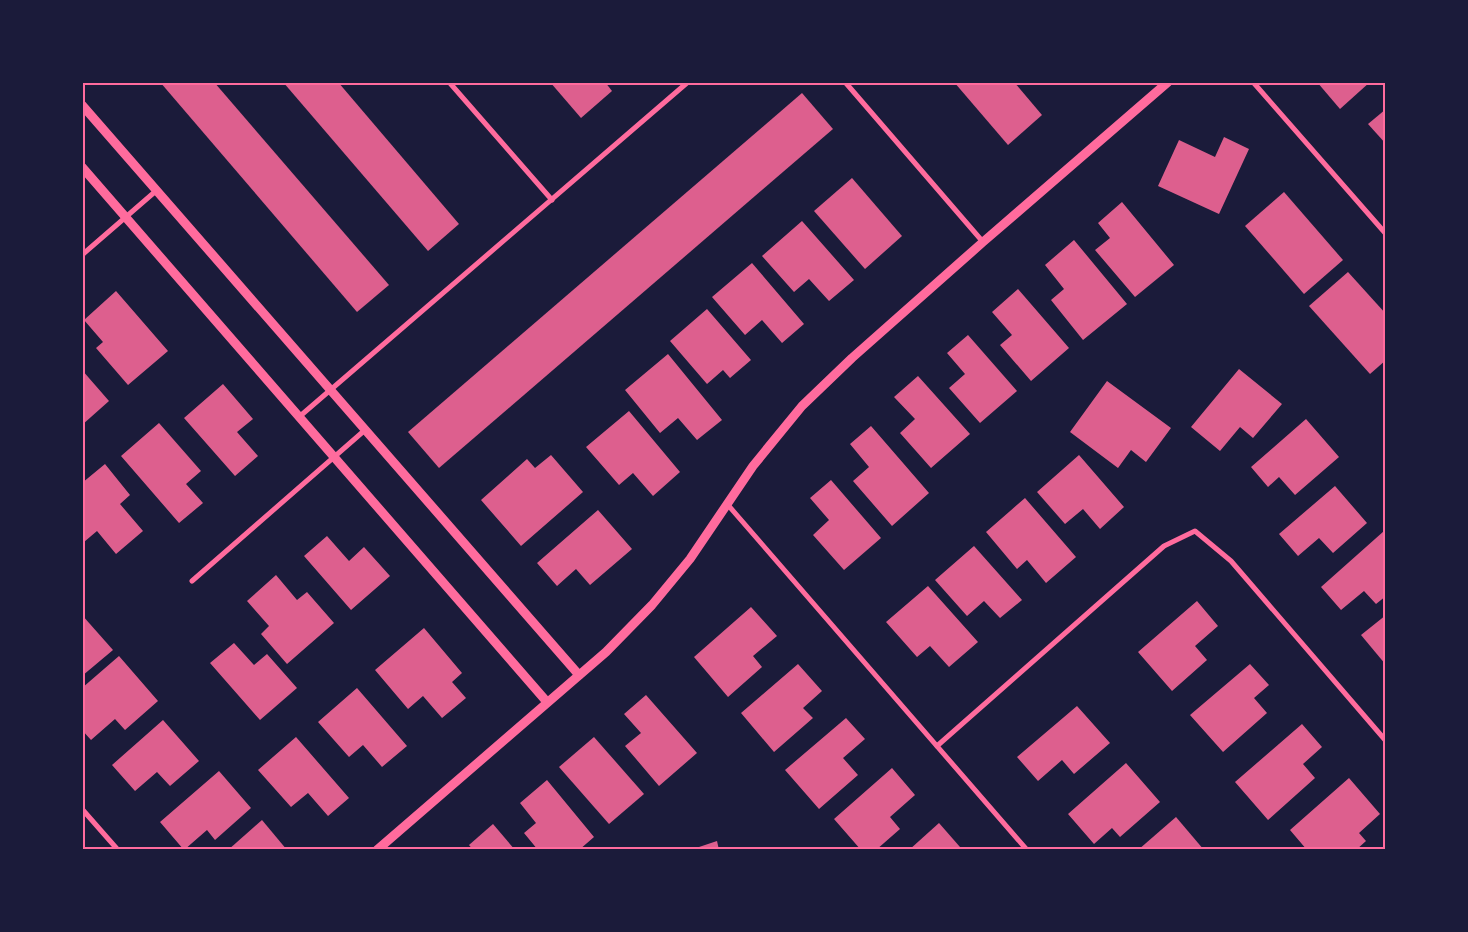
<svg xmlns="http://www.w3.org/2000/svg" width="1468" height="932" font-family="Raleway,sans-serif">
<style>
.building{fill:#dd5f8e}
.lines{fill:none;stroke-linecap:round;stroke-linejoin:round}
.minor{stroke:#ff6b9d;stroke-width:5}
.tertiary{stroke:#ff6b9d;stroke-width:9}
.neatline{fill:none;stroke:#ff6b9d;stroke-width:2}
</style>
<rect width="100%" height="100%" fill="#1b1b3a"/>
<g class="building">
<polygon points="160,82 214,82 389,285 357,312"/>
<polygon points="283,82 338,82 459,224 428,251"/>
<polygon points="550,82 605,82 612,91 581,118"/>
<polygon points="954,82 1014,82 1042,115 1008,145"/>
<polygon points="1317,82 1370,82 1340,109"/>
<polygon points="802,93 833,129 439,468 408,432"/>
<polygon points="1386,109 1386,144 1368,124"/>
<polygon points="1224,137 1249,149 1219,214 1158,186 1179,140 1215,157"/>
<polygon points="852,178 902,236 865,269 814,211"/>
<polygon points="1284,192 1343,260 1304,294 1245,226"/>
<polygon points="1122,202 1174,265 1135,297 1095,250 1110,238 1098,223"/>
<polygon points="802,221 854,280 829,301 809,279 794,292 762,256"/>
<polygon points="1074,240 1127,304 1083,340 1051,300 1064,289 1045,265"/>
<polygon points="752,263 804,324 782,343 762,320 745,335 712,297"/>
<polygon points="1348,272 1386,314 1386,360 1370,374 1309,306"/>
<polygon points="1018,289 1069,348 1031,381 1000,345 1012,335 992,312"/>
<polygon points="116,291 168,351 128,385 96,348 103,342 84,320"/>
<polygon points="707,309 751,360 730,378 723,370 707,384 670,341"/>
<polygon points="968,335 1017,391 980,423 949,388 965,374 947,353"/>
<polygon points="668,354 722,420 697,440 678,418 660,433 625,390"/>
<polygon points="1239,369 1282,404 1253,438 1240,427 1220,451 1191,427"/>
<polygon points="82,370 109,401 82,425"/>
<polygon points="918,376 970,434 931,468 900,433 915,419 894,397"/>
<polygon points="1107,381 1171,428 1146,462 1131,450 1118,468 1070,432"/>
<polygon points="223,384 253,419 237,432 258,456 235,476 184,418"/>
<polygon points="629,411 680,472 653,496 633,473 619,485 586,447"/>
<polygon points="1306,419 1339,457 1295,495 1279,477 1268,487 1251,467"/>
<polygon points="159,423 201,471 186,484 203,503 179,523 121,456"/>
<polygon points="871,426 929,493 892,526 853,481 869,467 850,444"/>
<polygon points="551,455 583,492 521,546 481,500 527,459 535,468"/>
<polygon points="1079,455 1124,507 1100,529 1083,509 1065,524 1037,492"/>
<polygon points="105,464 130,495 120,504 143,531 116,554 97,531 84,542 82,540 82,483"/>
<polygon points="831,480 881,538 844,570 813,535 829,520 810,498"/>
<polygon points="1335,486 1367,523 1333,553 1319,538 1298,556 1279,534"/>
<polygon points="1025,498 1076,557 1046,583 1027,560 1017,569 986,532"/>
<polygon points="598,510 632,549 590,585 576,569 557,586 537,563"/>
<polygon points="1384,531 1386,596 1376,604 1364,591 1341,610 1321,587"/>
<polygon points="327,536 349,561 364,547 390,576 351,610 304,556"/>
<polygon points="974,546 1022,600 1000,618 984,601 967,616 935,580"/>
<polygon points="276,575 297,600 307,592 334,623 287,664 261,634 269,626 247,601"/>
<polygon points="928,586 978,642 949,667 930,646 917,657 886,622"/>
<polygon points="1197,601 1218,626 1195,646 1207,660 1172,691 1138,652"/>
<polygon points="751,607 777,636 753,656 762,667 728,697 694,657"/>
<polygon points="82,615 113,650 82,676"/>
<polygon points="1386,615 1386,665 1361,635"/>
<polygon points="424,628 462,673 452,682 466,698 442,718 423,696 408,709 375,670"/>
<polygon points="234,643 254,665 267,654 297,688 260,720 210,663"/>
<polygon points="119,656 158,701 125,730 115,719 91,740 82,730 82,688"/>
<polygon points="798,664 822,691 803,708 813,718 774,752 741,713"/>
<polygon points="1250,664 1269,685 1254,698 1267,713 1223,752 1190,715"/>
<polygon points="357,688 407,746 382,767 363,745 349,757 318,722"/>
<polygon points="646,695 697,753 659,786 625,746 641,733 624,714"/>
<polygon points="1077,706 1110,743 1074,774 1062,760 1038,781 1017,757"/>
<polygon points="846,718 865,739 843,758 858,775 819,809 785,770"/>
<polygon points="163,720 199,761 170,786 157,772 135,791 112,765"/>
<polygon points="1302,724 1322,747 1303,764 1315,778 1268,820 1235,782"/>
<polygon points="296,737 349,798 328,816 308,793 291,807 258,770"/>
<polygon points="594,737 644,794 609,824 559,767"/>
<polygon points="1126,763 1160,802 1120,837 1112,828 1094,844 1068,814"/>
<polygon points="892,768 915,795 890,817 900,829 876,850 861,850 834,819"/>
<polygon points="219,771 251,808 215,840 207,830 184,850 160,822"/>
<polygon points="1349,778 1380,814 1359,833 1366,841 1356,850 1307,850 1290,830"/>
<polygon points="547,780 594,837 579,850 538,850 524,833 536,823 520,803"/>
<polygon points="1176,817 1204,850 1138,850"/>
<polygon points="262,820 287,850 228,850"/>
<polygon points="939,823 960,847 958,850 909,850"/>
<polygon points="493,824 515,850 473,850 469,845"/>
<polygon points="717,841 719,850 693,850 693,849"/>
</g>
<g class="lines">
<g class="minor">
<polyline points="449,82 552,200"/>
<polyline points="845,82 983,242"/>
<polyline points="1253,82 1386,234"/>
<polyline points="82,255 157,190"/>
<polyline points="299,417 688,82"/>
<polyline points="728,505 1027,850"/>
<polyline points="192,581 365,430"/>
<polyline points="937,746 1164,546 1195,531 1231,561 1386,741"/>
<polyline points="82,809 118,850"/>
</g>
<g class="tertiary">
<polyline points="82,105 579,675"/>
<polyline points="82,167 547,702"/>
<polyline points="377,850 606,652 652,605 690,559 753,466 802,406 852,358 983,242 1168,82"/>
</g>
</g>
<rect width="1468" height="932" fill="none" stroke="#1b1b3a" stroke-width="168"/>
<rect x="84" y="84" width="1300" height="764" class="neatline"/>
</svg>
